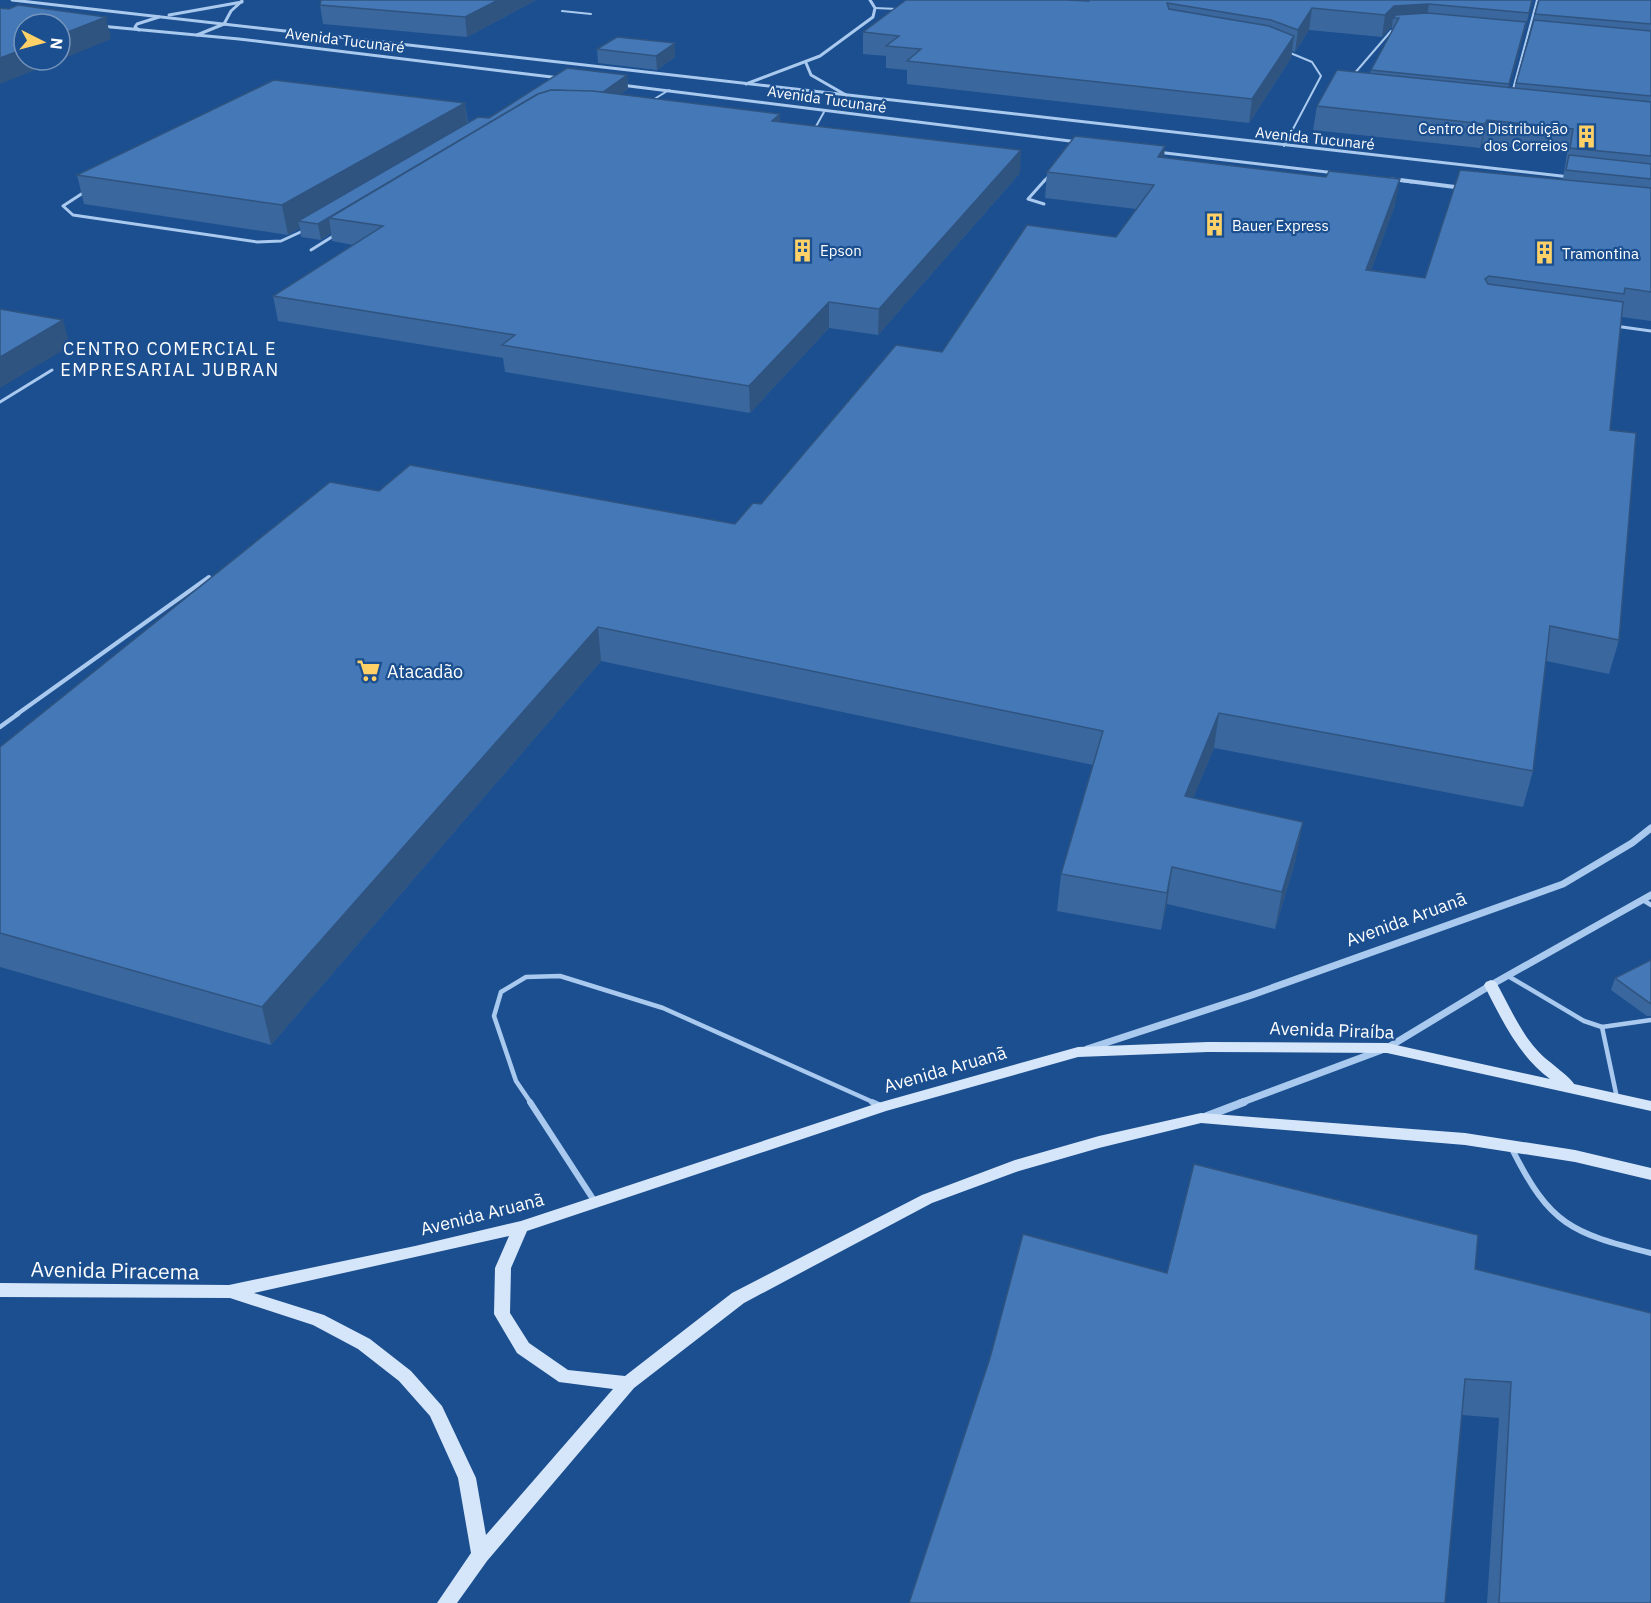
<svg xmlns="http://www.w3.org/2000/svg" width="1651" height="1603" font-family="'IBM Plex Sans',sans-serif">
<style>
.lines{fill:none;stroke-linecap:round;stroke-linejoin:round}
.service-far4{stroke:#a9c9ee;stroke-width:2}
.service-far3{stroke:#a9c9ee;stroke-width:3}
.service-far2{stroke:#a9c9ee;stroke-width:4}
.service-far1{stroke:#a9c9ee;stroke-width:4.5}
.service{stroke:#a9c9ee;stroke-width:6}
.minor-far3{stroke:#a9c9ee;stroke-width:3}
.minor-far2{stroke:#a9c9ee;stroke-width:4}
.minor-far1{stroke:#a9c9ee;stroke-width:7}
.minor{stroke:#a9c9ee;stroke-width:8}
.secondary{fill:#d6e6fa;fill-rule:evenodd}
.wall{fill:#3a679d}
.shaded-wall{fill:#305480}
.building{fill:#4478b7;stroke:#305480;stroke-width:1.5}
.labels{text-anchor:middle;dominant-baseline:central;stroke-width:4.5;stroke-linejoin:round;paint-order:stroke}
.far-street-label{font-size:15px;fill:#fff;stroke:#1b4f8f}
.far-poi-label{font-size:15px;fill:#fff;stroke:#1b4f8f;text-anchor:start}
.far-quarter-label{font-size:18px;letter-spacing:1.5px;fill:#fff;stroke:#1b4f8f}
.poi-label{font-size:18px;fill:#fff;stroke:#1b4f8f;text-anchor:start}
.street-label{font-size:18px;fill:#fff;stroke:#1b4f8f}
.near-street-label{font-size:21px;fill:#fff;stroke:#1b4f8f}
</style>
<rect width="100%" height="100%" fill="#1b4f8f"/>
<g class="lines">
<g class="service-far4">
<polyline points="875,8 897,9"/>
<polyline points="562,11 591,14"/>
<polyline points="1354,74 1391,31 1397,30"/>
<polyline points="1512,93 1537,0"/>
<polyline points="651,101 669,90"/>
<polyline points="814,130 824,112"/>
<polyline points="1284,146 1321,76 1312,62 1288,52"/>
<polyline points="1043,182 1051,173"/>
</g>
<g class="service-far3">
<polyline points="86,191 63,206 73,215 257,242 281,241 305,230"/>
<polyline points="1044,204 1028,199 1045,180"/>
<polyline points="311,250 335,235"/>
<polyline points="1615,326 1651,331"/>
<polyline points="0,402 52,370"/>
</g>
<polyline class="service-far2" points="16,715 209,577"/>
<g class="service-far1">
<polyline points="0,727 18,714"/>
<polyline points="1643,900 1651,905"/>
<polyline points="1508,976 1584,1021 1602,1027 1651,1020"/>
<polyline points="1602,1027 1617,1098"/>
<polyline points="531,1103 516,1081 494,1016 501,992 526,977 560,976 663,1008 875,1103"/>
</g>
<g class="service">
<polyline points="530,1102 595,1202"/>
<polyline points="872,1102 881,1106"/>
<path d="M1512 1149C1550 1225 1571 1233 1651 1253"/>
</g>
<g class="minor-far3">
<polyline points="12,0 1570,177"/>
<polyline points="169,15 242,2"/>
<polyline points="224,24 231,11 242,1"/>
<polyline points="100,26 239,39 560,78"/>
<polyline points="139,30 135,27 137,24 159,17"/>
<polyline points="197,35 224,24"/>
<polyline points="806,63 811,75 846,95"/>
<polyline points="746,84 820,56 873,17 875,8 870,0"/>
<polyline points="621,85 1078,142"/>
<polyline points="1157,152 1335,173"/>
<polyline points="1392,179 1412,182"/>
</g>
<polyline class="minor-far2" points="1400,180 1463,188"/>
<g class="minor-far1">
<polyline points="1087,1049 1252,995 1563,884 1632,843 1651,828"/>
<polyline points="1240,1103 1387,1048 1491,985 1651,895"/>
</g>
<polyline class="minor" points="1207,1116 1244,1102"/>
<path class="secondary" d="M1491 980 1496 982C1509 1005 1519 1030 1537 1050 1544 1059 1571 1077 1574 1084L1651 1101V1111L1387 1053 1208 1052 1078 1057 886 1111 527 1231 511 1268 510 1313 529 1343 568 1370 625 1376 732 1293 922 1195 1015 1160 1099 1136 1201 1113 1465 1133 1575 1150 1651 1168V1180L1575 1162 1465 1145 1201 1123 1099 1148 1019 1171 932 1203 744 1303 634 1388 487 1561 457 1603H437L471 1553 458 1478 430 1416 399 1381 358 1349 313 1325 230 1298 0 1297V1283L229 1285 415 1246 521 1221 878 1103 1078 1047 1208 1042 1387 1043 1550 1079C1518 1055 1502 1020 1484 985L1486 982ZM509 1236 495 1268 494 1314 517 1353 559 1382 613 1389 486 1535 476 1478 442 1406 411 1371 370 1339 324 1315 254 1293Z"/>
</g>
<g class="wall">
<polygon points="321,0 536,0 467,37 323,24 320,5"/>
<polygon points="906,0 1533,0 1509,87 1515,88 1539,0 1651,0 1651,321 1622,317 1610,430 1619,640 1609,674 1546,661 1533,771 1523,807 1214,748 1193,798 1296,859 1275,929 1167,904 1161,930 1057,911 1061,874 1093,765 601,661 271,1045 0,967 0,747 379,491 735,524 761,504 942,352 1116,237 1136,209 1045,198 1047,172 1164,157 1395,205 1371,270 1425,278 1563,179 1567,153 1482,144 1480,148 1313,130 1317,106 1370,73 1371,70 1391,34 1392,28 1390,28 1382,37 1309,30 1295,52 1292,51 1291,58 1249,123 907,84 907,70 886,68 886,56 863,54 863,32"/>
<polygon points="675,43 675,57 657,70 598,63 597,49"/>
<polygon points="627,75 628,89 620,95 780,122 1020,173 878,335 829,328 750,413 505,372 503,358 278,321 273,296 353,245 332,241 331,233 321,240 301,237 300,228 288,235 84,204 77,175 465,103 468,123 489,118"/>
<polygon points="1651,960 1651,1016 1647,1016 1611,990 1615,978"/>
<polygon points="1475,1269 1651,1603 1487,1603 1499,1418 1462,1415 1167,1273"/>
</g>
<g class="shaded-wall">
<polygon points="498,0 536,0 467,37 465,17"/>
<polygon points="1532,0 1533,0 1524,35 1529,13"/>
<polygon points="1429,4 1425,26 1399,18 1393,18 1392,28 1390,28 1382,37 1385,15 1394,6"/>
<polygon points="1312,8 1309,30 1295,52 1298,30"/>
<polygon points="106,17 111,39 60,60 60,35"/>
<polygon points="1526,22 1522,41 1504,105 1509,84"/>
<polygon points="1294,36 1291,58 1249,123 1252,99"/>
<polygon points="675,43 675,57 657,70 656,56"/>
<polygon points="24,49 24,60 60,60 0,84 0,58"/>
<polygon points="627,75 628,89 604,106 603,92"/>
<polygon points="465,103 468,130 298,221 300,228 288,235 282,205"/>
<polygon points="780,114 780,136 772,121"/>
<polygon points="1487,120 1482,144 1480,148 1485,124"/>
<polygon points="1165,146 1163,171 1158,157"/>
<polygon points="1021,150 1020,173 878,335 879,309"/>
<polygon points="1400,179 1395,205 1361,298 1366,270"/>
<polygon points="329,218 331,233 321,240 318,224"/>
<polygon points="829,302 829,328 750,413 749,386"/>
<polygon points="63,320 70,346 0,388 0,357"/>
<polygon points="598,627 601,661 271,1045 262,1007"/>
<polygon points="1219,713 1214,748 1179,832 1185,796"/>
<polygon points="1303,822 1296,859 1275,929 1282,892"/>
<polygon points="1172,867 1167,904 1161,930 1167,893"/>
</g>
<g class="building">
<polygon points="321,0 498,0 465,17 320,5"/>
<polygon points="906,0 1065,0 1089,1 1090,0 1532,0 1529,13 1429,4 1394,6 1385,15 1312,8 1298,30 1271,20 1167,3 1169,9 1269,26 1294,36 1252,99 907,61 921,49 886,46 899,36 863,32"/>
<polygon points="1539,0 1651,0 1651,24 1535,14"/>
<polygon points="18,5 106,17 60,35 60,24 24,24 24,49 0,58 0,8 9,9"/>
<polygon points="1428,13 1526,22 1509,84 1371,70 1399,18 1393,18 1396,15"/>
<polygon points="1534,20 1651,31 1651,96 1516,83"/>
<polygon points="617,37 675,43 656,56 597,49"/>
<polygon points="567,68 627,75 603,92 551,90 536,95 318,224 298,221 478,117 489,118"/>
<polygon points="1337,70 1651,102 1651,156 1570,148 1573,129 1487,120 1485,124 1317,106"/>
<polygon points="274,80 465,103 282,205 77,175"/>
<polygon points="551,90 593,91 780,114 772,121 1021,150 879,309 829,302 749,386 502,345 515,335 273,296 383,226 329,218 538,94"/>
<polygon points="1075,136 1165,146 1158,157 1326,177 1329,171 1400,179 1366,270 1425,278 1460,170 1651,188 1651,292 1625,288 1624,294 1489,276 1485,279 1488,284 1623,302 1610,430 1636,433 1619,640 1550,626 1533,771 1219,713 1185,796 1303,822 1282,892 1172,867 1167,893 1061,874 1103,731 598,627 262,1007 0,933 0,747 330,482 379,491 410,465 735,524 753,503 761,504 896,345 942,352 1027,225 1116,237 1154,185 1047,172"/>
<polygon points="1569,155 1651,164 1651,179 1566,170"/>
<polygon points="0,309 63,320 0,357"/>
<polygon points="1651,960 1651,1004 1615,978"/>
<polygon points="1194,1164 1478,1235 1475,1269 1651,1313 1651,1603 1499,1603 1511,1382 1465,1379 1445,1603 909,1603 990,1358 1023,1234 1167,1273"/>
</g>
<defs>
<symbol id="building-bare" viewBox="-9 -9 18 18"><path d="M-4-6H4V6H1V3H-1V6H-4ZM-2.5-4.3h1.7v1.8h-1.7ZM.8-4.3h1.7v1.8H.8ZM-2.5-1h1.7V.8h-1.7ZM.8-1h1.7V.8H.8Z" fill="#ffd166" stroke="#1b4f8f" stroke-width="2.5" paint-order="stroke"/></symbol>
<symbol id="supermarket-bare" viewBox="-9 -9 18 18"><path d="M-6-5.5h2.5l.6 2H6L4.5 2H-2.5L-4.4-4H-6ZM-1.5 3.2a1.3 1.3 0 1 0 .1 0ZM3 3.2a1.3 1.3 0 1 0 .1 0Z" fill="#ffd166" stroke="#1b4f8f" stroke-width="2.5" paint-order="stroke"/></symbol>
</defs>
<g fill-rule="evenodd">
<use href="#building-bare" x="1570" y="120" width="33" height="33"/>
<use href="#building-bare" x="1198" y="208" width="33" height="33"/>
<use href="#building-bare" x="786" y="234" width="33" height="33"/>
<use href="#building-bare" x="1528" y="236" width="33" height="33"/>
<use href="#supermarket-bare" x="352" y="654" width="33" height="33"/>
</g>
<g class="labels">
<g class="far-street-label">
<text transform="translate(345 40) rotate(7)">Avenida Tucunaré</text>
<text transform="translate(827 99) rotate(8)">Avenida Tucunaré</text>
<text transform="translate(1315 138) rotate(6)">Avenida Tucunaré</text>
</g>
<g class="far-poi-label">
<text x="1568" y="128" text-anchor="end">Centro de Distribuição<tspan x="1568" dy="17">dos Correios</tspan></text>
<text x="1232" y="225">Bauer Express</text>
<text x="820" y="250">Epson</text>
<text x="1562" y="253">Tramontina</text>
</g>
<g class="far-quarter-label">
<text x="170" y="348">CENTRO COMERCIAL E<tspan x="170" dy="21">EMPRESARIAL JUBRAN</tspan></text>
</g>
<g class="poi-label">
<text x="387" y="671">Atacadão</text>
</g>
<g class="street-label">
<text transform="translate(1406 919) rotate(-20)">Avenida Aruanã</text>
<text transform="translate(1332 1030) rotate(2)">Avenida Piraíba</text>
<text transform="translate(945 1069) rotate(-16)">Avenida Aruanã</text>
<text transform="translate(482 1214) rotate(-14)">Avenida Aruanã</text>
</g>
<g class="near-street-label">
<text transform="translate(115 1270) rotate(1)">Avenida Piracema</text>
</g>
</g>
<g transform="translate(42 42) rotate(96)"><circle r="28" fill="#1b4f8f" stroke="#7695bc" stroke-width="1.5"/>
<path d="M0-4.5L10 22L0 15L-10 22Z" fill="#ffd166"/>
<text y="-9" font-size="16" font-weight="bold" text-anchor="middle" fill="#ffffff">N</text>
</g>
</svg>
